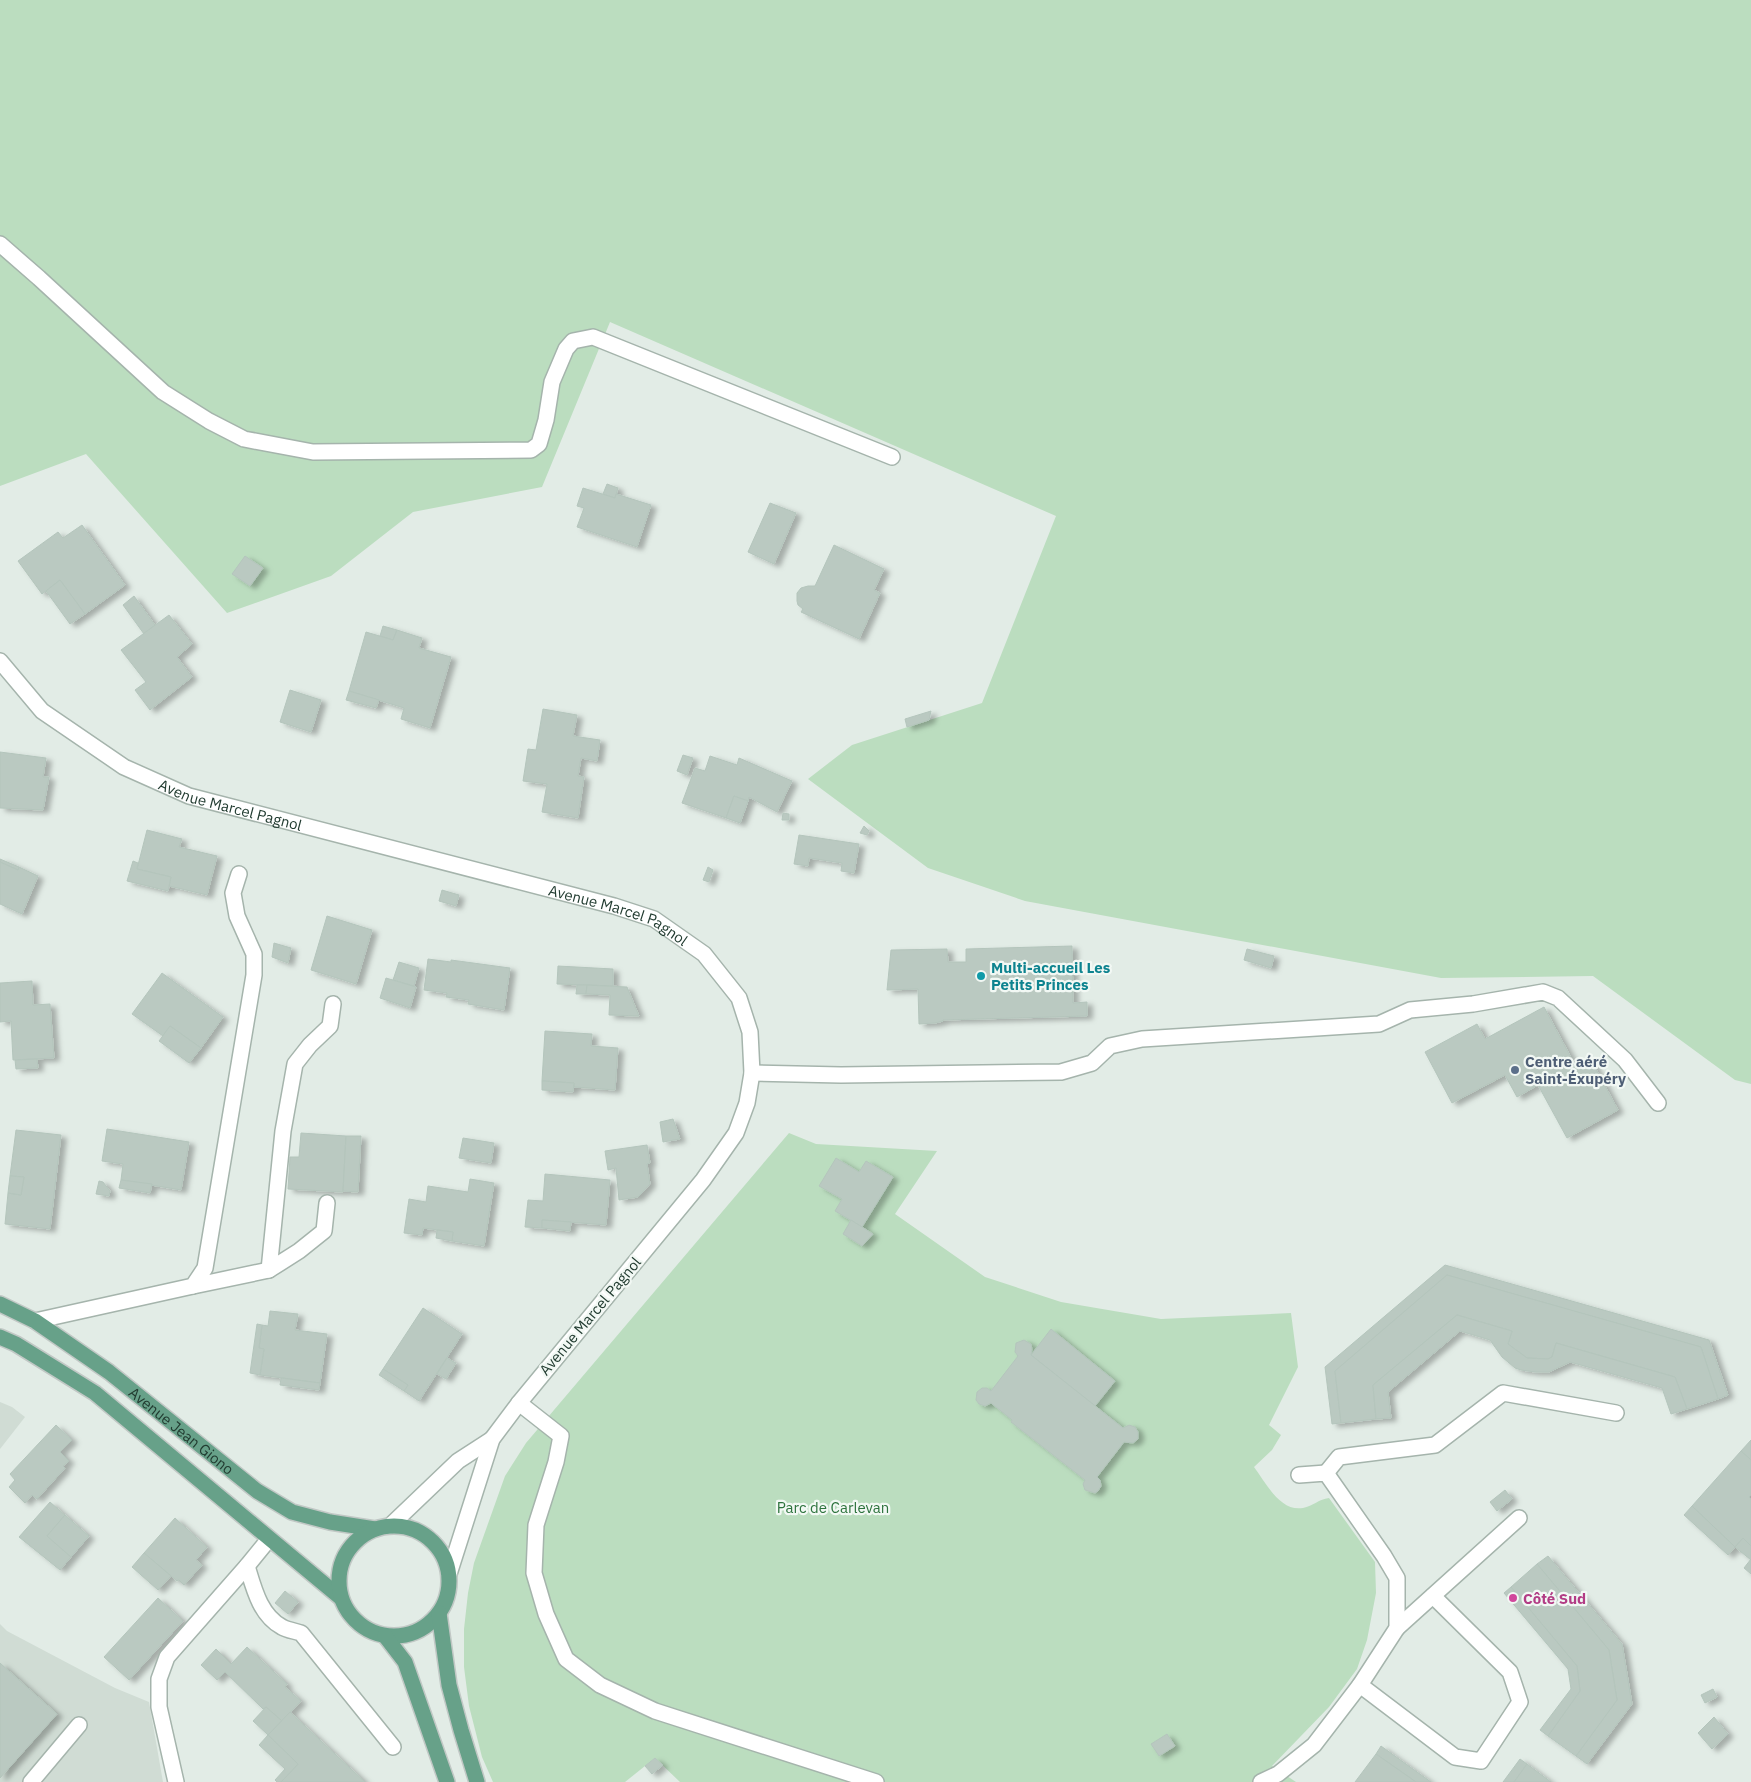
<svg xmlns="http://www.w3.org/2000/svg" width="1751" height="1782" font-family="'IBM Plex Sans',sans-serif">
<style>
.built{fill:#d0dcd4}
.green{fill:#bbddbf}
.building{fill:#bac9c1;stroke:#b4c5bc;filter:url(#shadow)}
.lines{fill:none;stroke-linecap:round;stroke-linejoin:round}
.minor-casing{stroke:#a5b4ac;stroke-width:18}
.major-casing{stroke:#c1c8c5;stroke-width:18}
.minor{stroke:#fff;stroke-width:15}
.major{stroke:#67a189;stroke-width:15}
.culture-dot{fill:#0f9aa8;stroke:#f2f8f4;stroke-width:2}
.service-dot{fill:#5c6f8a;stroke:#f2f8f4;stroke-width:2}
.hotel-dot{fill:#d1479c;stroke:#f2f8f4;stroke-width:2}
.labels{text-anchor:middle;dominant-baseline:central;stroke-width:4.5;stroke-linejoin:round;paint-order:stroke}
.street-label{font-size:15px;fill:#223c31;stroke:#f2f8f4}
.culture-label{font-size:15px;font-weight:bold;fill:#0d838f;stroke:#f2f8f4;text-anchor:start}
.service-label{font-size:15px;font-weight:bold;fill:#4e5e75;stroke:#f2f8f4;text-anchor:start}
.park-label{font-size:15px;fill:#2d733d;stroke:#f2f8f4}
.hotel-label{font-size:15px;font-weight:bold;fill:#b23c85;stroke:#f2f8f4;text-anchor:start}
</style>
<defs>
<filter id="shadow"><feDropShadow dx="5.5" dy="3" stdDeviation="2.5" flood-color="#0004"/></filter>
</defs>
<rect width="100%" height="100%" fill="#e2ece6"/>
<g class="built">
<polygon points="0,1402 12,1407 25,1417 0,1449"/>
<polygon points="0,1624 7,1631 115,1688 149,1702 163,1782 0,1782"/>
</g>
<g class="green">
<polygon points="0,0 1751,0 1751,1084 1735,1080 1593,976 1441,978 1025,901 928,868 808,779 852,745 982,703 1056,516 610,322 542,487 413,512 331,576 227,613 86,454 0,486"/>
<path d="M789 1133 816 1144 937 1151 895 1214 985 1277 1061 1302 1161 1319 1291 1313 1298 1367 1269 1425 1281 1435 1272 1450 1254 1467C1266 1483 1280 1512 1303 1508 1313 1506 1319 1499 1329 1498L1375 1562 1376 1593 1367 1640 1357 1669 1329 1707 1272 1766 1296 1782H680L655 1758 625 1782H493L482 1757 469 1706 464 1667V1629L468 1593 474 1563 505 1476 526 1443Z"/>
</g>
<g class="building">
<polygon points="607,484 618,488 615,498 603,494"/>
<polygon points="583,488 615,498 616,494 651,505 637,547 577,527 584,508 577,506"/>
<polygon points="770,503 796,513 774,564 748,552"/>
<polygon points="82,525 125,585 85,614 60,580 42,594 18,561 58,532 63,538"/>
<polygon points="834,545 884,569 874,590 880,593 859,639 801,612 803,609 798,605 797,601 797,593 801,588 808,586 815,586"/>
<polygon points="245,556 263,568 250,586 232,574"/>
<polygon points="60,580 85,614 70,624 46,591"/>
<polygon points="134,596 155,625 144,634 123,605"/>
<polygon points="169,615 192,644 177,657 192,677 150,710 135,690 146,682 121,650"/>
<polygon points="383,626 397,630 393,640 380,636"/>
<polygon points="397,630 422,638 419,648 451,657 430,728 401,719 404,708 349,691 366,632 393,640"/>
<polygon points="290,690 321,700 311,732 280,722"/>
<polygon points="349,691 379,700 376,708 346,700"/>
<polygon points="543,709 577,715 573,736 600,740 597,761 581,758 578,776 584,777 578,818 542,812 547,784 523,781 528,749 536,750"/>
<polygon points="931,711 929,720 907,727 905,719"/>
<polygon points="0,752 46,758 43,777 49,777 43,810 0,808"/>
<polygon points="683,755 693,758 687,775 677,771"/>
<polygon points="710,756 737,765 739,758 792,781 777,812 749,797 748,801 734,796 726,818 682,803 695,768 705,771"/>
<polygon points="734,796 748,801 740,823 726,818"/>
<polygon points="783,813 789,814 789,820 782,820"/>
<polygon points="864,826 869,831 867,835 860,833"/>
<polygon points="147,830 182,839 179,847 217,856 207,895 169,886 171,877 137,869"/>
<polygon points="799,835 859,844 854,873 841,871 842,863 809,858 808,866 794,864"/>
<polygon points="0,859 19,867 18,870 0,862"/>
<polygon points="133,861 138,863 137,869 171,877 168,891 127,881"/>
<polygon points="0,862 18,870 19,867 38,876 22,914 0,904"/>
<polygon points="708,867 713,870 709,882 703,880"/>
<polygon points="442,890 459,895 456,906 439,901"/>
<polygon points="327,916 372,930 356,984 311,970"/>
<polygon points="274,943 291,948 288,963 272,957"/>
<polygon points="1072,946 1073,1003 1087,1002 1087,1016 943,1020 943,1021 935,1023 919,1024 918,989 887,990 891,950 947,949 948,962 966,962 966,949"/>
<polygon points="1247,949 1274,956 1271,968 1244,960"/>
<polygon points="428,959 451,962 451,960 510,968 504,1010 468,1004 469,1000 446,997 447,993 424,990"/>
<polygon points="399,962 419,968 414,986 393,980"/>
<polygon points="558,966 613,969 613,986 557,984"/>
<polygon points="162,973 223,1017 201,1048 170,1026 163,1036 132,1014"/>
<polygon points="386,978 416,987 410,1008 380,998"/>
<polygon points="32,981 33,1005 50,1004 54,1058 13,1060 11,1021 0,1022 0,983"/>
<polygon points="577,985 587,985 586,994 576,994"/>
<polygon points="587,985 627,987 639,1016 609,1015 610,995 586,994"/>
<polygon points="1544,1007 1575,1065 1590,1058 1618,1110 1567,1138 1538,1085 1517,1097 1505,1075 1452,1103 1425,1052 1477,1024 1485,1039"/>
<polygon points="170,1026 201,1048 189,1063 159,1041"/>
<polygon points="545,1031 592,1034 591,1046 618,1048 615,1090 574,1087 574,1083 542,1081"/>
<polygon points="37,1059 38,1068 16,1069 15,1060"/>
<polygon points="542,1081 574,1083 573,1092 542,1090"/>
<polygon points="673,1119 680,1139 663,1142 660,1122"/>
<polygon points="107,1129 189,1142 181,1190 121,1180 123,1164 102,1161"/>
<polygon points="16,1130 61,1135 50,1229 5,1224 8,1193 21,1195 24,1177 10,1176"/>
<polygon points="301,1133 346,1136 343,1192 288,1189 290,1157 299,1157"/>
<polygon points="346,1136 361,1136 358,1192 343,1191"/>
<polygon points="463,1138 494,1143 491,1163 459,1158"/>
<polygon points="647,1145 650,1163 647,1164 650,1184 638,1197 619,1200 616,1168 608,1170 605,1151"/>
<polygon points="836,1158 859,1172 866,1161 893,1177 862,1227 835,1211 842,1199 819,1186"/>
<polygon points="545,1174 610,1180 606,1225 542,1220 542,1228 525,1227 528,1200 543,1201"/>
<polygon points="10,1176 24,1177 21,1195 8,1193"/>
<polygon points="470,1179 494,1183 484,1246 452,1241 453,1232 423,1228 422,1235 404,1233 409,1199 426,1202 428,1186 468,1192"/>
<polygon points="121,1180 152,1184 150,1193 119,1188"/>
<polygon points="99,1181 103,1182 110,1191 109,1196 96,1194"/>
<polygon points="542,1220 571,1222 570,1231 542,1228"/>
<polygon points="851,1220 873,1234 862,1246 843,1234"/>
<polygon points="437,1230 453,1232 452,1241 436,1238"/>
<polygon points="1445,1265 1709,1340 1728,1395 1718,1399 1701,1347 1447,1275 1335,1371 1341,1423 1332,1424 1325,1367"/>
<polygon points="1447,1275 1701,1347 1718,1399 1687,1409 1675,1377 1556,1343 1552,1357 1548,1359 1527,1358 1508,1344 1512,1331 1457,1315 1373,1385 1376,1419 1341,1423 1335,1371"/>
<polygon points="423,1308 462,1334 419,1401 404,1391 408,1385 383,1369"/>
<polygon points="270,1311 298,1314 295,1330 327,1334 320,1383 260,1375 264,1349 259,1348 262,1325 268,1326"/>
<polygon points="1457,1315 1512,1331 1508,1344 1527,1358 1548,1359 1552,1357 1556,1343 1675,1377 1687,1409 1671,1414 1662,1388 1570,1362 1549,1372 1535,1372 1521,1370 1515,1368 1502,1357 1490,1340 1460,1331 1388,1392 1391,1418 1376,1419 1373,1385"/>
<polygon points="257,1324 262,1325 259,1348 264,1349 260,1375 250,1373"/>
<polygon points="1051,1329 1115,1381 1095,1406 1031,1355"/>
<polygon points="1024,1340 1031,1344 1032,1350 1031,1355 1123,1428 1129,1425 1135,1427 1138,1432 1138,1439 1133,1443 1124,1442 1097,1477 1100,1480 1101,1486 1098,1491 1095,1493 1085,1490 1083,1484 1085,1480 1011,1422 1012,1420 991,1403 985,1406 979,1404 976,1400 977,1392 982,1388 987,1388 991,1391 1018,1356 1015,1352 1016,1343"/>
<polygon points="447,1358 456,1363 446,1379 437,1374"/>
<polygon points="383,1369 408,1385 404,1391 379,1375"/>
<polygon points="281,1378 320,1383 319,1390 280,1385"/>
<polygon points="56,1425 72,1440 60,1452 69,1461 63,1466 65,1468 37,1499 32,1495 25,1503 9,1487 15,1480 10,1474"/>
<polygon points="1751,1440 1751,1460 1741,1451"/>
<polygon points="1741,1451 1751,1460 1751,1495 1749,1497 1751,1499 1751,1546 1743,1538 1735,1547 1692,1506"/>
<polygon points="1505,1490 1512,1499 1497,1511 1490,1502"/>
<polygon points="50,1502 65,1515 47,1536 71,1557 60,1570 19,1537"/>
<polygon points="1692,1506 1735,1547 1728,1555 1684,1515"/>
<polygon points="65,1515 89,1536 71,1557 47,1536"/>
<polygon points="175,1518 207,1547 196,1560 202,1565 184,1585 179,1580 177,1581 144,1553"/>
<polygon points="1743,1538 1751,1546 1751,1560 1735,1547"/>
<polygon points="144,1553 171,1576 158,1590 132,1567"/>
<polygon points="1548,1556 1622,1644 1632,1704 1587,1764 1576,1756 1617,1700 1609,1650 1537,1564"/>
<polygon points="1751,1559 1751,1574 1744,1568"/>
<polygon points="1537,1564 1609,1650 1617,1700 1576,1756 1548,1736 1580,1691 1577,1666 1511,1587"/>
<polygon points="1511,1587 1577,1666 1580,1691 1548,1736 1540,1730 1571,1689 1568,1669 1504,1593"/>
<polygon points="285,1591 298,1602 288,1614 275,1603"/>
<polygon points="158,1598 183,1621 129,1680 104,1657"/>
<polygon points="247,1647 287,1684 285,1687 301,1701 282,1721 266,1707 263,1709 225,1672 217,1680 201,1665 216,1649 231,1664"/>
<polygon points="0,1663 57,1714 0,1778"/>
<polygon points="1713,1689 1717,1697 1705,1703 1701,1695"/>
<polygon points="266,1707 282,1721 268,1735 253,1721"/>
<polygon points="290,1712 365,1782 281,1782 298,1764 268,1735"/>
<polygon points="1714,1717 1728,1734 1712,1749 1698,1733"/>
<polygon points="1167,1734 1175,1746 1159,1756 1151,1744"/>
<polygon points="268,1735 298,1764 281,1782 277,1782 275,1780 285,1769 259,1745"/>
<polygon points="1381,1746 1431,1782 1416,1782 1376,1754"/>
<polygon points="1376,1754 1416,1782 1355,1782"/>
<polygon points="655,1758 663,1765 652,1774 645,1766"/>
<polygon points="1520,1759 1527,1764 1514,1782 1503,1782"/>
<polygon points="1527,1764 1551,1782 1514,1782"/>
</g>
<g class="lines">
<defs>
<g id="minor">
<polyline points="0,244 39,278 163,392 209,421 244,439 313,452 531,450 539,444 546,420 552,382 566,349 573,341 593,337 892,457"/>
<path id="s1" d="M0 661 42 711 124 767 189 796 614 906 654 919 704 954 739 998 750 1032 752 1073 747 1103 736 1133 703 1180 519 1403 492 1439 449 1574"/>
<polyline points="752,1073 841,1075 1061,1072 1092,1063 1110,1046 1142,1039 1379,1024 1410,1010 1473,1004 1543,992 1558,998 1625,1060 1658,1103"/>
<polyline points="269,1270 283,1131 295,1064 310,1045 330,1026 333,1004"/>
<polyline points="193,1286 269,1270 299,1251 324,1231 327,1203"/>
<polyline points="35,1321 193,1286 205,1268 254,975 254,954 237,916 233,893 239,874"/>
<polyline points="519,1403 561,1436 556,1462 536,1525 534,1573 546,1614 566,1659 600,1685 655,1711 876,1782"/>
<polyline points="1326,1473 1339,1457 1435,1445 1503,1393 1616,1413"/>
<polyline points="390,1526 458,1461 492,1439"/>
<path d="M247 1566C254 1589 260 1615 282 1627 287 1630 295 1631 301 1633L393 1747"/>
<polyline points="1397,1628 1519,1518"/>
<polyline points="1360,1685 1455,1757 1481,1761 1520,1702 1510,1672 1433,1596"/>
<polyline points="31,1782 79,1725"/>
<polyline points="176,1782 159,1707 159,1679 167,1657 247,1566 269,1539"/>
<polyline points="1261,1782 1278,1774 1314,1745 1360,1685 1397,1628 1397,1578 1384,1556 1326,1473 1299,1475"/>
</g>
<g id="major">
<path id="s2" d="M0 1304 35 1321 109 1372 257 1491 292 1512 330 1522 375 1529"/>
<polyline points="0,1337 16,1344 95,1393 341,1598"/>
<circle cx="394" cy="1581" r="55"/>
<polyline points="439,1613 449,1685 461,1730 477,1782"/>
<polyline points="385,1636 405,1662 447,1782"/>
</g>
</defs>
<use href="#minor" class="minor-casing"/>
<use href="#major" class="major-casing"/>
<use href="#minor" class="minor"/>
<use href="#major" class="major"/>
</g>
<circle class="culture-dot" cx="981" cy="976" r="5"/>
<circle class="service-dot" cx="1515" cy="1070" r="5"/>
<circle class="hotel-dot" cx="1513" cy="1598" r="5"/>
<g class="labels">
<g class="street-label">
<text stroke="none"><textPath href="#s1" startOffset="278">Avenue Marcel Pagnol</textPath></text>
<text stroke="none"><textPath href="#s1" startOffset="682">Avenue Marcel Pagnol</textPath></text>
<text transform="translate(590 1316) rotate(-50)">Avenue Marcel Pagnol</text>
<text stroke="none"><textPath href="#s2" startOffset="222">Avenue Jean Giono</textPath></text>
</g>
<g class="culture-label">
<text x="991" y="967">Multi-accueil Les<tspan x="991" dy="17">Petits Princes</tspan></text>
</g>
<g class="service-label">
<text x="1525" y="1061">Centre aéré<tspan x="1525" dy="17">Saint-Éxupéry</tspan></text>
</g>
<g class="park-label">
<text x="833" y="1507">Parc de Carlevan</text>
</g>
<g class="hotel-label">
<text x="1523" y="1598">Côté Sud</text>
</g>
</g>
</svg>
